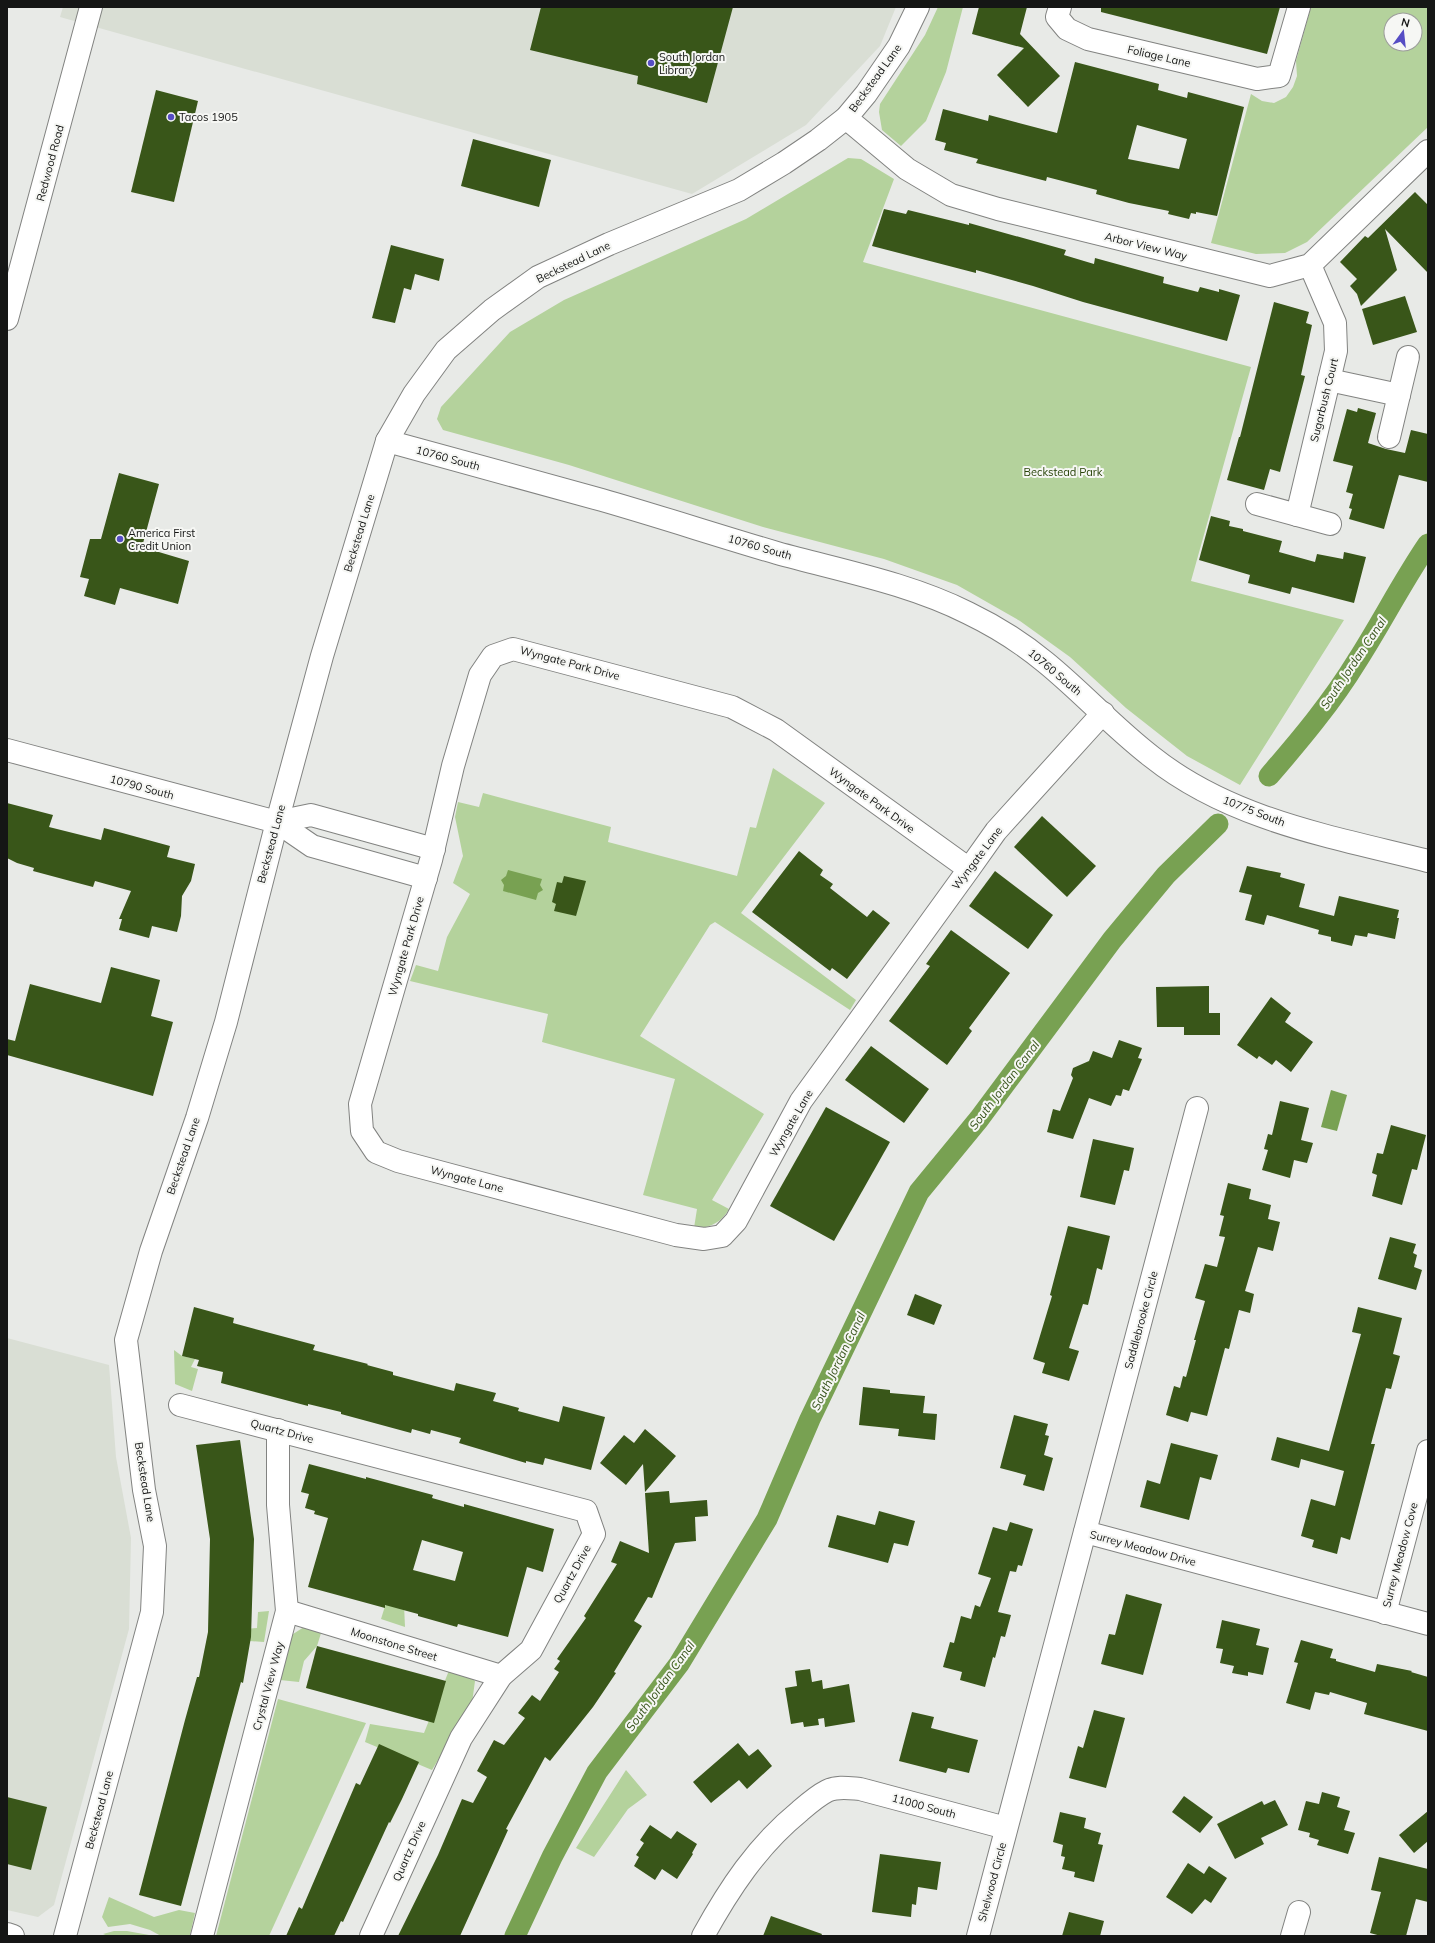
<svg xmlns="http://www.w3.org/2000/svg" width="1435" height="1943" font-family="Mulish,sans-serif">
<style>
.built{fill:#d9ded4}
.green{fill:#b4d29c;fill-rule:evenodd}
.water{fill:#78a152}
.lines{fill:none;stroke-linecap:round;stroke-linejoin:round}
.canal{stroke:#78a152;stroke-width:21}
.building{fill:#395619;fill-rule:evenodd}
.minor-casing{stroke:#828381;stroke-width:24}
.tertiary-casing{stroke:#828381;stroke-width:24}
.primary-casing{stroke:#828381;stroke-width:24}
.minor{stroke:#fff;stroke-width:22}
.tertiary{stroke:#fff;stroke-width:22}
.primary{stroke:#fff;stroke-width:22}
.poi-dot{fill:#564dc4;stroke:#f6f7f4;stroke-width:1.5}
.labels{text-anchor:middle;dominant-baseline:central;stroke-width:4;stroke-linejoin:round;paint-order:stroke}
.street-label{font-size:11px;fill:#151615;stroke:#f6f7f4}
.poi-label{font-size:11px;fill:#151615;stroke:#f6f7f4;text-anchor:start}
.park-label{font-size:11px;fill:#294409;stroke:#f6f7f4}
.water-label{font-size:12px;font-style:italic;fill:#3a551e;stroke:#f6f7f4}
</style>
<rect width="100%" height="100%" fill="#e8eae7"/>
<g class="built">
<polygon points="63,7 896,7 880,46 806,125 692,194 60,17"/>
<polygon points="7,1338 109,1365 116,1457 131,1538 129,1629 54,1905 38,1917 7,1910"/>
</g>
<g class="green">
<polygon points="938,7 963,7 946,72 926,121 901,146 882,130 879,112 880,104 925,35"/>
<path d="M1311 7H1428V127L1307 242 1285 253 1256 254 1211 243 1251 94 1262 101 1274 103 1286 97 1293 87 1297 76 1296 61ZM1391 20H1415V44H1391Z"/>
<polygon points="848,158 861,159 894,179 863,262 1251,367 1191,581 1344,620 1240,785 1187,756 1126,708 1070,657 1020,621 957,585 884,559 763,527 569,465 443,430 437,419 441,407 510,332 564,300 746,219"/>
<path d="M773 768 825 803 741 913 856 1000 850 1010 715 922 710 925 640 1036 764 1114 712 1200 729 1209C722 1222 709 1229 694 1228L697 1209 643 1195 675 1079 542 1042 548 1014 410 981 416 965 438 971 447 937 470 894 453 883 463 856 455 817 458 802 479 807 483 793 611 827 608 842 737 876 750 827 756 828Z"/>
<polygon points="174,1350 182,1356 195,1359 191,1367 198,1369 192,1391 175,1384"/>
<polygon points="387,1600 404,1605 405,1627 381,1619"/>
<polygon points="269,1611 264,1642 236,1640 236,1630 257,1628 258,1612"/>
<polygon points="304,1627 322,1630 317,1646 304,1661 299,1682 280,1680 290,1636"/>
<polygon points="450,1668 466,1672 475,1681 472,1703 432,1770 365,1742 370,1724 424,1733"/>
<polygon points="278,1699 366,1723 269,1936 216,1936"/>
<polygon points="626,1770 647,1795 628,1809 594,1857 576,1848"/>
<polygon points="109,1897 154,1917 179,1910 195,1913 190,1935 189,1936 161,1936 150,1930 130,1924 108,1927 102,1917"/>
<polygon points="114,1931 127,1931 149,1935 108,1936 103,1934"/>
</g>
<g class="water">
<polygon points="508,870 542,879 540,885 543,890 538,893 536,900 503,891 504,885 501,880 506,876"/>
<polygon points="1331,1090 1347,1095 1337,1131 1321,1127"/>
</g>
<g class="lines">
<g class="canal">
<path d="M1269 776C1300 740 1332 702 1357 661 1382 622 1402 582 1428 544"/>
<polyline points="515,1936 552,1857 597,1772 679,1664 767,1519 810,1419 919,1192 979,1119 1112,940 1166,875 1218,824"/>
</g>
</g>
<g class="building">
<polygon points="541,7 733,7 707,103 637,84 638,76 530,50"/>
<polygon points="979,7 1027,7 1020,34 1060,76 1028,107 997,75 1024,48 972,34"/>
<polygon points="1101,7 1280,7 1267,54 1101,12"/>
<path d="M1075 62 1159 84 1158 90 1187 98 1188 92 1244 107 1217 216 1196 212V214L1191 213 1189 219 1168 214 1169 211 1129 203 1096 194 1097 190 1047 177 1046 181 976 163 978 159 944 150 946 143 935 140 943 109 988 121 989 115 1057 133ZM1137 125 1187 139 1179 169 1128 159Z"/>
<polygon points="156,90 198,101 174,202 131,192"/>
<polygon points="473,139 551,160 539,207 461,186"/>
<polygon points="1415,192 1428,205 1428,273 1385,229 1397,270 1361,306 1357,294 1350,286 1357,279 1340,262 1365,236 1368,238"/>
<polygon points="884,209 906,214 908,210 969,225 969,223 1066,250 1064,255 1094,264 1095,258 1164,277 1163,283 1198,292 1200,287 1219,292 1219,289 1240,295 1227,341 1083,302 1033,286 976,270 976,273 872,246"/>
<polygon points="391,245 444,259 439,281 415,274 411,290 404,288 395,323 372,318"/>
<polygon points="1405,296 1417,332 1373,345 1362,309"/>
<polygon points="1274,302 1309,312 1306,323 1312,325 1301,375 1305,376 1280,472 1270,469 1264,490 1227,480 1239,437 1240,437"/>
<polygon points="1358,408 1376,413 1368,443 1386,449 1405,453 1411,430 1428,434 1428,482 1399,475 1384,529 1349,519 1352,509 1349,508 1353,494 1346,492 1353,466 1333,461 1347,409 1357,412"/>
<polygon points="119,473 159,484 142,547 189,561 178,604 120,588 115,605 84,596 89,579 80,577 90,539 101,539"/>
<polygon points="1211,516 1230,521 1229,526 1243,529 1243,531 1282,541 1279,552 1315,562 1317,554 1343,559 1344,552 1366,557 1354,603 1292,587 1290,594 1248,583 1250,575 1199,560"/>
<polygon points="7,803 53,815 49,827 101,840 104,828 170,846 167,857 195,864 191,881 182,896 181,916 177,932 152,926 149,938 119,930 122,919 119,919 131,891 95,881 93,887 74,882 33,871 34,868 17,863 7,858"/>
<polygon points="1042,816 1096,866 1067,897 1014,847"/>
<polygon points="799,851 823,870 820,875 833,884 830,888 867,917 873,910 890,923 847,979 832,968 830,971 752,912"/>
<polygon points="1247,866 1281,873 1280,877 1305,884 1299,907 1334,916 1339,896 1399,910 1397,918 1399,918 1395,939 1368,933 1367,937 1355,935 1352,946 1331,941 1331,937 1318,934 1319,930 1267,915 1264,925 1245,920 1252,895 1239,892"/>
<polygon points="995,871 1053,915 1028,949 969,906"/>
<polygon points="564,876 586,881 576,916 554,911 556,904 552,902 557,882 562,883"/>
<polygon points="951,930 1010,973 969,1028 972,1031 947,1065 889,1021 930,966 926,964"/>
<polygon points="111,967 160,980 151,1016 173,1022 153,1096 7,1055 7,1039 15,1041 30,984 101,1003"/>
<polygon points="1209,986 1209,1013 1220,1013 1220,1035 1184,1035 1184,1027 1157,1027 1156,987"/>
<polygon points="1271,997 1291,1013 1285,1022 1313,1042 1291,1072 1276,1060 1272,1065 1259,1056 1257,1059 1237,1045"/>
<polygon points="1119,1040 1142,1048 1138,1058 1142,1059 1129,1091 1123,1089 1121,1096 1116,1095 1111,1106 1089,1098 1073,1139 1047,1132 1053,1109 1060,1111 1073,1078 1071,1075 1073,1068 1089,1061 1093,1051 1112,1058"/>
<polygon points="871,1046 929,1089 904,1123 845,1080"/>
<polygon points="1280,1101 1309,1108 1301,1140 1313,1143 1307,1163 1294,1160 1290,1178 1262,1170 1268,1150 1264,1149 1268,1134 1272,1135"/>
<polygon points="826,1107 890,1142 834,1241 770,1206"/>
<polygon points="1391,1125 1426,1135 1417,1170 1412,1169 1402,1205 1372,1196 1377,1175 1372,1173 1377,1153 1383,1154"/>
<polygon points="1093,1139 1134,1148 1129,1171 1124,1170 1115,1205 1080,1197"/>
<polygon points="1228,1183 1251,1189 1249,1199 1271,1205 1268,1219 1280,1222 1273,1251 1258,1247 1245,1291 1254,1294 1250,1313 1239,1310 1229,1349 1225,1348 1207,1416 1191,1412 1188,1422 1166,1415 1174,1386 1180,1388 1183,1376 1186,1377 1196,1340 1194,1340 1205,1301 1195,1298 1205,1264 1217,1267 1225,1237 1219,1236 1224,1216 1220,1215"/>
<polygon points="1068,1226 1110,1236 1102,1270 1097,1268 1088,1305 1083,1304 1069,1348 1079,1351 1069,1381 1042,1373 1045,1363 1033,1359 1052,1296 1050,1295"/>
<polygon points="1390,1237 1416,1244 1413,1253 1417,1255 1414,1267 1422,1270 1416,1290 1378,1279"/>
<polygon points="915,1294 942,1305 934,1325 907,1315"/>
<polygon points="194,1307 234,1318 233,1323 315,1345 313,1350 368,1364 367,1365 393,1372 393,1375 454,1391 456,1383 496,1393 493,1401 519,1408 518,1411 559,1422 563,1406 605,1417 591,1470 545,1458 543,1465 526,1461 526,1463 459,1443 461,1438 431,1430 430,1434 412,1429 411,1433 341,1414 341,1412 308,1404 308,1406 221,1383 223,1372 197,1366 199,1360 182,1356"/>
<polygon points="1358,1307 1402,1318 1393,1354 1400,1356 1391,1389 1386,1388 1371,1444 1375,1444 1350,1540 1341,1537 1337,1554 1312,1547 1314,1540 1301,1536 1311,1499 1335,1506 1344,1471 1301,1459 1299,1468 1271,1460 1277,1437 1329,1451 1361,1334 1352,1332"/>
<polygon points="863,1387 890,1390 890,1393 925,1396 923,1413 937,1414 935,1440 898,1436 899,1429 859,1425"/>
<polygon points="1014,1415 1048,1424 1045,1435 1049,1436 1044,1455 1053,1458 1044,1491 1023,1485 1026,1475 1000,1468"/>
<polygon points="645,1429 676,1456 645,1492 643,1464 626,1485 600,1463 624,1435 634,1443"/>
<polygon points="240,1440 254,1539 251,1637 243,1683 241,1682 228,1730 181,1906 139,1895 185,1720 197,1677 199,1677 208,1632 210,1539 196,1445"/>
<polygon points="1171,1443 1218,1455 1211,1480 1200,1477 1189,1520 1140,1507 1147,1480 1160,1484"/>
<path d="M309 1464 366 1479V1477L433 1495 432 1498 464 1507V1504L554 1529 543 1572 527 1567 508 1637 458 1624 457 1627 418 1616V1614L385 1605V1608L308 1587 328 1518 314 1514 315 1511 305 1508 309 1494 301 1492ZM422 1540 463 1552 455 1581 413 1570Z"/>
<polygon points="669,1491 670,1503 707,1500 708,1516 695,1517 696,1541 675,1543 652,1598 648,1597 634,1621 642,1626 614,1672 616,1673 593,1707 550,1761 545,1757 506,1829 508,1830 460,1936 398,1936 438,1855 462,1799 473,1803 487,1777 477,1771 494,1740 504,1745 525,1718 518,1713 532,1695 540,1701 559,1672 554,1669 560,1661 557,1659 586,1618 584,1616 617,1564 611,1562 620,1541 649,1553 645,1493"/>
<polygon points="879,1511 915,1521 908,1546 894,1543 888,1563 828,1547 837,1515 875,1525"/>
<polygon points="1010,1522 1033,1529 1022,1566 1018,1565 1016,1572 1010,1571 998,1612 1011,1615 1005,1637 1001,1636 995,1658 993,1657 985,1687 960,1680 962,1672 943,1667 950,1642 954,1643 961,1616 971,1619 975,1605 980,1607 991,1578 978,1574 993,1527 1007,1531"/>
<polygon points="1126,1594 1162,1604 1143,1675 1101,1664 1109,1634 1115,1635"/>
<polygon points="1222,1620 1260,1629 1256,1645 1269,1648 1263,1675 1248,1672 1248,1676 1232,1673 1234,1666 1220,1663 1223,1649 1216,1648"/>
<polygon points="1301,1640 1333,1649 1330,1658 1336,1659 1336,1661 1375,1672 1377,1664 1412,1671 1411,1672 1428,1677 1428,1731 1364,1714 1367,1703 1330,1692 1329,1695 1315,1692 1310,1710 1286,1703 1298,1663 1294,1662"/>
<polygon points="317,1646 446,1681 434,1723 306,1688"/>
<polygon points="810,1669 812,1682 822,1680 823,1689 849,1684 855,1722 825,1727 824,1718 818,1719 819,1725 804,1727 803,1722 791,1724 785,1688 797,1686 795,1671"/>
<polygon points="1094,1710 1125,1718 1106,1788 1069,1778 1078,1746 1083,1748"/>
<polygon points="912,1712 934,1717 931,1728 978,1740 969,1773 948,1768 946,1773 899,1761"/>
<polygon points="738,1743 749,1756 758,1749 772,1766 747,1789 739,1780 711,1803 693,1782"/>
<polygon points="379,1744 419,1762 402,1799 390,1823 389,1822 343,1922 341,1921 334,1936 286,1936 299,1907 302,1909 356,1783 360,1785"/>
<polygon points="1322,1792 1340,1797 1337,1807 1350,1811 1344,1830 1355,1833 1348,1854 1317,1845 1319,1840 1309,1837 1310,1833 1298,1830 1306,1801 1319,1804"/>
<polygon points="1184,1796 1213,1817 1200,1833 1172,1812"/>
<polygon points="7,1797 47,1807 31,1870 7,1864"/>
<polygon points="1275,1800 1288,1825 1261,1838 1264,1844 1235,1859 1217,1824 1262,1801 1264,1805"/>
<polygon points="1428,1811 1428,1841 1414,1853 1399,1835"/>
<polygon points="1060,1812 1086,1818 1084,1828 1101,1833 1098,1844 1103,1845 1094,1882 1074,1877 1075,1872 1062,1869 1065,1857 1061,1856 1063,1845 1053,1842"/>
<polygon points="650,1825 671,1839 677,1831 697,1844 692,1853 693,1854 677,1879 662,1869 655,1880 634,1866 639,1857 636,1855 644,1843 640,1840"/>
<polygon points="880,1854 941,1862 937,1890 918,1887 916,1905 912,1904 911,1917 872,1912"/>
<polygon points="1379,1857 1428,1869 1428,1902 1416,1899 1406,1936 1381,1936 1370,1933 1381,1892 1371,1890"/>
<polygon points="1188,1863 1204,1874 1209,1866 1227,1878 1211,1903 1205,1899 1192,1914 1166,1897"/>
<polygon points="1069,1912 1104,1921 1100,1936 1062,1936"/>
<polygon points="771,1916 822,1934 821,1936 763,1936"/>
</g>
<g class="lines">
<defs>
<g id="minor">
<polyline points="1060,7 1057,17 1067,29 1088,39 1257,79 1279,76 1299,7"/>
<polyline points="846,118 907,169 951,195 998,209 1270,276 1310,265 1428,151"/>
<polyline points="1329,380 1399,395"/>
<polyline points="1389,437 1408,357"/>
<path d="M387 441C459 461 531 480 602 500 661 517 719 536 777 553 842 571 908 583 968 613 995 626 1022 643 1045 662 1082 692 1114 728 1152 757 1231 820 1333 837 1428 861"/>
<polyline points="1257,504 1330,524"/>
<polyline points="1297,515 1336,351 1335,323 1310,265"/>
<polyline points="277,822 311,815 434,849"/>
<polyline points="277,822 312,846 426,878"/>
<polyline points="969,869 776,730 732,707 513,649 493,656 480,675 453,766 431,860 360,1104 362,1131 376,1152 398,1161 676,1235 704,1239 722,1236 736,1221 801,1101 969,869 996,831 1103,713"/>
<polyline points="180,1405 586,1511 594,1534 531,1650 501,1676 461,1738 371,1936"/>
<polyline points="1085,1532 1428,1624"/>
<polyline points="287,1611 501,1676"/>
<polyline points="1385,1613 1428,1451"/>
<polyline points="202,1936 287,1611 278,1505 278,1430"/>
<path d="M703 1936C729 1889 757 1846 800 1811 808 1804 817 1796 827 1791 837 1786 848 1788 860 1789L1006 1828"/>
<polyline points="978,1936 1197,1108"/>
<polyline points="1292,1936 1299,1912"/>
</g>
<g id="tertiary">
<polyline points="7,750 277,822"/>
<polyline points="7,1934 13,1936"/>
<polyline points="65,1936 152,1612 155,1546 144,1490 126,1340 151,1251 197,1118 226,1022 277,822 322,656 387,441 414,394 446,350 492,310 538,277 609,244 739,190 784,163 818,140 846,118 866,94 899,46 918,7"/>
</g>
<polyline id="primary" points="7,319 91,7"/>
</defs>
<use href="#minor" class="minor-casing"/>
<use href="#tertiary" class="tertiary-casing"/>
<use href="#primary" class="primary-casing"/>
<use href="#minor" class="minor"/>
<use href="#tertiary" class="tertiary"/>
<use href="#primary" class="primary"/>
</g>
<g class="poi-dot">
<circle cx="651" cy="63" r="4"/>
<circle cx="171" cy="117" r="4"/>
<circle cx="120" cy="539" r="4"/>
</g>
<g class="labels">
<g class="street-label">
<text transform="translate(1159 56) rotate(13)">Foliage Lane</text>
<text transform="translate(875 78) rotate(-54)">Beckstead Lane</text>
<text transform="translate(50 163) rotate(-75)">Redwood Road</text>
<text transform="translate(1146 246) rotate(14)">Arbor View Way</text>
<text transform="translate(573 262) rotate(-26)">Beckstead Lane</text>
<text transform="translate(1324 400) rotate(-76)">Sugarbush Court</text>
<text transform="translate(448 458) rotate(15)">10760 South</text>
<text transform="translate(359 533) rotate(-73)">Beckstead Lane</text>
<text transform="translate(760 547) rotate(16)">10760 South</text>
<text transform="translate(570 663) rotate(15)">Wyngate Park Drive</text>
<text transform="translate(1055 672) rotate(40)">10760 South</text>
<text transform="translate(142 787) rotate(15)">10790 South</text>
<text transform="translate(872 800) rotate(36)">Wyngate Park Drive</text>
<text transform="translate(1254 811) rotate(21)">10775 South</text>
<text transform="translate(271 844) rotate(-75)">Beckstead Lane</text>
<text transform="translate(977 858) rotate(-53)">Wyngate Lane</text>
<text transform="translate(406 946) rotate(-74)">Wyngate Park Drive</text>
<text transform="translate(791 1123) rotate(-60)">Wyngate Lane</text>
<text transform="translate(183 1156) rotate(-71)">Beckstead Lane</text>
<text transform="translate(467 1179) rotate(15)">Wyngate Lane</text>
<text transform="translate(1141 1320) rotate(-75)">Saddlebrooke Circle</text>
<text transform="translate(282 1431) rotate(15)">Quartz Drive</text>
<text transform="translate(145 1482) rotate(81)">Beckstead Lane</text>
<text transform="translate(1143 1548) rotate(15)">Surrey Meadow Drive</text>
<text transform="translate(1400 1555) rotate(-75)">Surrey Meadow Cove</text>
<text transform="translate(572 1574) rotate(-61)">Quartz Drive</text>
<text transform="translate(394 1644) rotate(17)">Moonstone Street</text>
<text transform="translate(268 1686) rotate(-75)">Crystal View Way</text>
<text transform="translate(924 1806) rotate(15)">11000 South</text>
<text transform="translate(99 1810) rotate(-75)">Beckstead Lane</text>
<text transform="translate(409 1851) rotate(-66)">Quartz Drive</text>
<text transform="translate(992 1882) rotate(-75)">Shelwood Circle</text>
</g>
<g class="poi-label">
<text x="659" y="57">South Jordan<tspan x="659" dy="13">Library</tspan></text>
<text x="179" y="117">Tacos 1905</text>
<text x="128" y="533">America First<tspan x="128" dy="13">Credit Union</tspan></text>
</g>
<g class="park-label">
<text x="1063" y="472">Beckstead Park</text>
</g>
<g class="water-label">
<text transform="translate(1353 663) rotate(-56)">South Jordan Canal</text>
<text transform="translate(1004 1085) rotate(-53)">South Jordan Canal</text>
<text transform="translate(838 1361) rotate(-64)">South Jordan Canal</text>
<text transform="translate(660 1686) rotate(-54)">South Jordan Canal</text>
</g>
</g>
<rect width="1435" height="1943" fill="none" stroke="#151615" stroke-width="16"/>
<g transform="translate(1403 32) rotate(15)"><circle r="19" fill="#f6f7f4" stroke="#9c9d9b"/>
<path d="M0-3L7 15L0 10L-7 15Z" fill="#564dc4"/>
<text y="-6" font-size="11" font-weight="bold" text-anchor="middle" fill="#151615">N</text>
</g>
</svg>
